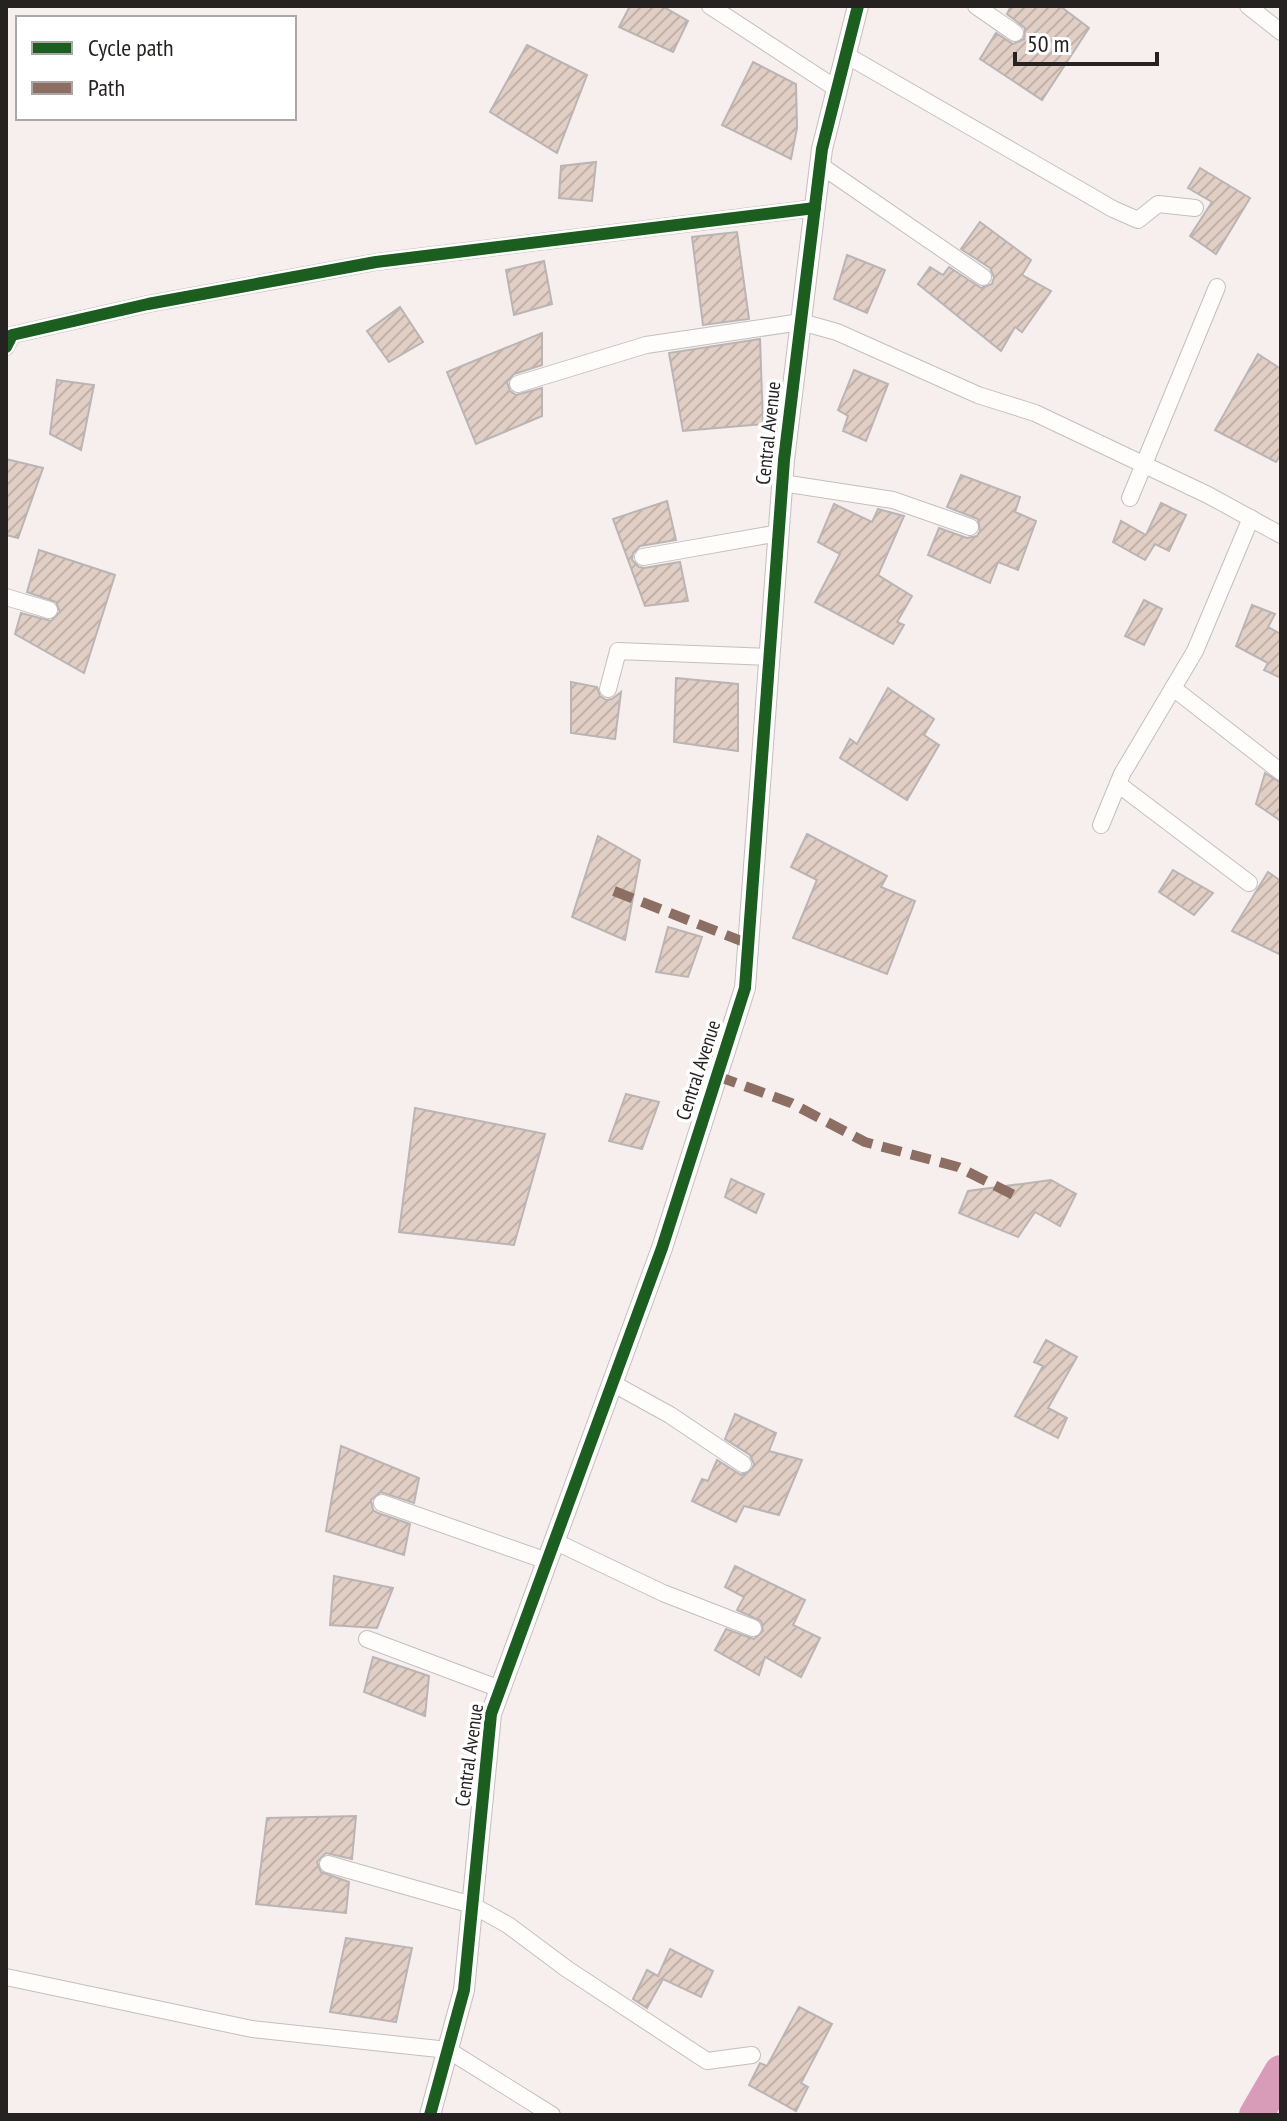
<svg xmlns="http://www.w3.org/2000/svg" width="1287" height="2121" font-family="'PT Sans Narrow',sans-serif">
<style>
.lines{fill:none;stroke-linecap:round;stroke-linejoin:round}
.river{stroke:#d89cb9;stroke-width:34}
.building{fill:url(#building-hatch);stroke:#bab5b4;stroke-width:2}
.minor-casing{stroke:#c4bfbe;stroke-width:18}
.tertiary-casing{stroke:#c4bfbe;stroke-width:22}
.minor{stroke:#fefdfc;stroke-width:16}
.tertiary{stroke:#fefdfc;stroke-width:20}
.quiet{stroke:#8d6e63;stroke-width:10;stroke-dasharray:20 10;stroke-linecap:butt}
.cycleway-casing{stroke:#fff;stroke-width:17}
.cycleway{stroke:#1b5e20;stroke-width:12}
.labels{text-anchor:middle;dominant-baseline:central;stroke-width:7;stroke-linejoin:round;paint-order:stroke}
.street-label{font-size:20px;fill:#272222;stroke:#fff}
</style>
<defs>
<pattern id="building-hatch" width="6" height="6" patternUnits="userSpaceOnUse" patternTransform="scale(2)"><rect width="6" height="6" fill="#e1cfc5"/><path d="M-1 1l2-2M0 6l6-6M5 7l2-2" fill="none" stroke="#c1b1a9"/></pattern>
</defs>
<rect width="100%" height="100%" fill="#f6efee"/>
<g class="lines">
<polyline class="river" points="1256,2115 1281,2072"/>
</g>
<g class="building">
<polygon points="630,6 662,6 688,21 673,52 619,27"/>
<polygon points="1011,6 1060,6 1089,28 1042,100 980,59 996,33 1013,44 1024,39 1025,28 1007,14"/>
<polygon points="527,45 587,75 557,153 490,112"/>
<polygon points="753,62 796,84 797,128 791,159 722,125"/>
<polygon points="596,162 592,201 559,198 561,166"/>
<polygon points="1200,168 1250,198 1216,254 1190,236 1212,202 1188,188"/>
<polygon points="980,222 1031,260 1022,275 1051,291 1022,332 1015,327 1001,351 918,284 930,267 943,275 949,267 981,288 992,284 994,277 990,268 961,249"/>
<polygon points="737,232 749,319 703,325 692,237"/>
<polygon points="847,255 885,270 867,313 834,299"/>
<polygon points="544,261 552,304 514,315 506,270"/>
<polygon points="400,307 423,342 389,362 367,331"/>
<polygon points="542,333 542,365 514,374 507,382 510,391 516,395 542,388 542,416 476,444 447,372"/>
<polygon points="760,339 763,424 683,431 669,353"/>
<polygon points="1258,354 1281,369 1281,454 1276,462 1215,430"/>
<polygon points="854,370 888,384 866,441 843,431 848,416 838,410"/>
<polygon points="57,380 94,385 81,450 50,434"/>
<polygon points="6,459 43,468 18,538 6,535"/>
<polygon points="961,475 1020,497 1015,512 1036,521 1018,570 998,562 990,583 928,555 939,528 967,538 977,536 980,531 978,519 947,507"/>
<polygon points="667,501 676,540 640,546 633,553 632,560 639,567 644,568 680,562 688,601 645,606 613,519"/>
<polygon points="1161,503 1186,515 1169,551 1155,544 1145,560 1113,542 1121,521 1146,535"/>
<polygon points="834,504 872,522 878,509 904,516 878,575 912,596 897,622 904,625 893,644 815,602 840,554 818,542"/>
<polygon points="39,550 115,575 84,673 15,634 21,613 51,621 60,612 56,602 27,592"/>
<polygon points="1144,600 1162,609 1144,645 1125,636"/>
<polygon points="1252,605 1275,614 1268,627 1281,634 1281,678 1264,670 1268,663 1236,646"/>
<polygon points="676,678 738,684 738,751 674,742"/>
<polygon points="571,682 597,687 600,696 606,700 612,699 621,692 615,739 571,733"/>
<polygon points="888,688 934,719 924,735 939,745 907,800 840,758 850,739 857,744"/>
<polygon points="1265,773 1281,783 1281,821 1256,804"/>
<polygon points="807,834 887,876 881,887 915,901 887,974 793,938 817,880 791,867"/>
<polygon points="598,836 640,860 625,940 572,917"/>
<polygon points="1173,870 1213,893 1194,915 1159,892"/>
<polygon points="1268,872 1281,881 1281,955 1232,931"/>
<polygon points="668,927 702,937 688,977 656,972"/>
<polygon points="626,1094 659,1102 642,1149 609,1141"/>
<polygon points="415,1108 545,1134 514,1245 399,1232"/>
<polygon points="731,1179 764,1194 756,1213 725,1197"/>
<polygon points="1051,1180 1076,1194 1060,1226 1035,1212 1018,1237 959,1213 968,1191"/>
<polygon points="1046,1340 1077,1357 1048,1408 1067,1418 1058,1438 1015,1416 1043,1366 1034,1362"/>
<polygon points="735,1414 776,1433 769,1451 802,1460 779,1515 744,1506 736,1522 692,1501 702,1479 708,1481 717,1460 741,1475 752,1469 754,1464 750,1455 725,1439"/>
<polygon points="341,1446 419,1478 414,1503 381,1492 371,1500 373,1510 378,1513 410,1524 404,1555 326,1531"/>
<polygon points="735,1566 805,1600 793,1625 820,1638 801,1677 765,1657 759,1675 715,1650 726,1629 754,1639 763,1631 761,1621 737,1610 744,1597 725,1587"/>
<polygon points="334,1576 393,1588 377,1628 330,1625"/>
<polygon points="373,1657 429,1676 425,1716 364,1692"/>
<polygon points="356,1816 352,1859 326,1853 317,1862 321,1872 349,1882 346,1913 256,1904 267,1818"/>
<polygon points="346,1938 412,1948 396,2022 330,2012"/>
<polygon points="670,1949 713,1971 701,1997 663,1979 647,2008 633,1999 647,1970 658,1976"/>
<polygon points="799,2007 832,2024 801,2083 808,2087 796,2111 749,2085 760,2063 767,2066"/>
</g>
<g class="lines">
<defs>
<g id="minor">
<polyline points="710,6 837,89"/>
<polyline points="976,6 1015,33"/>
<polyline points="1248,6 1281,32"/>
<polyline points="846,55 1113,209 1138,220 1158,204 1195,208"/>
<polyline points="820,165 983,277"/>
<polyline points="6,347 12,335 148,304 376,262 815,208"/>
<polyline points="518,384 646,345 801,322 837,332 978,395 1035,413 1208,495 1281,535"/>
<polyline points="782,483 893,500 970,527"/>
<polyline points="1130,498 1217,287"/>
<polyline points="643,557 779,533"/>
<polyline points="6,597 49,610"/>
<polyline points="1173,688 1281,772"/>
<polyline points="608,689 618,651 769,657"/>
<polyline points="1118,784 1249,883"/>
<polyline points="1101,825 1122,774 1195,651 1251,518"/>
<polyline points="612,1383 670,1415 743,1464"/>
<polyline points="382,1503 547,1561"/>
<polyline points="554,1541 663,1593 753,1628"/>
<polyline points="367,1639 500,1689"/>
<polyline points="328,1864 472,1905 508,1925 567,1969 707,2061 752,2055"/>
<polyline points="6,1977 252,2029 448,2050 552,2115"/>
</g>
<polyline id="tertiary" points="430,2115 464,1990 491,1714 662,1248 745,988 784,460 822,149 858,6"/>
</defs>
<use href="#minor" class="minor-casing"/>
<use href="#tertiary" class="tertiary-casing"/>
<use href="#minor" class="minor"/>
<use href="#tertiary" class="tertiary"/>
<g class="quiet">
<polyline points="614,891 749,944"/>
<polyline points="717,1076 791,1103 865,1142 958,1167 1020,1198"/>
</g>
<defs>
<g id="cycleway">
<polyline points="6,347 12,335 148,304 376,262 815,208"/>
<polyline points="430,2115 464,1990 491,1714 662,1248 745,988 784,460 822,149 858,6"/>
</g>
</defs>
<use href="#cycleway" class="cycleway-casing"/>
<use href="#cycleway" class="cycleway"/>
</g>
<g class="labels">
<g class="street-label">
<text transform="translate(768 433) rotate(-84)">Central Avenue</text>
<text transform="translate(698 1070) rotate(-72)">Central Avenue</text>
<text transform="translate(469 1755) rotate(-82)">Central Avenue</text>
</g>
</g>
<rect width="1287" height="2121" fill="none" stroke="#272222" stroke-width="16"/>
<rect x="16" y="16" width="280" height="104" fill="#ffffff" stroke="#a9a7a7" stroke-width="2"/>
<rect x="32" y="42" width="40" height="12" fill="#1b5e20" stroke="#a9a7a7" stroke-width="2"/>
<text x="88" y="56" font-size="24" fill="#272222">Cycle path</text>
<rect x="32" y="82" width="40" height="12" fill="#8d6e63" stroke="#a9a7a7" stroke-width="2"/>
<text x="88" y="96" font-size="24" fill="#272222">Path</text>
<path d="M1015 52v12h142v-12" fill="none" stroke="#272222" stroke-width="4"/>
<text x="1027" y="52" font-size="24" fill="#272222" stroke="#ffffff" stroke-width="6" paint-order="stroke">50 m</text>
</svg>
